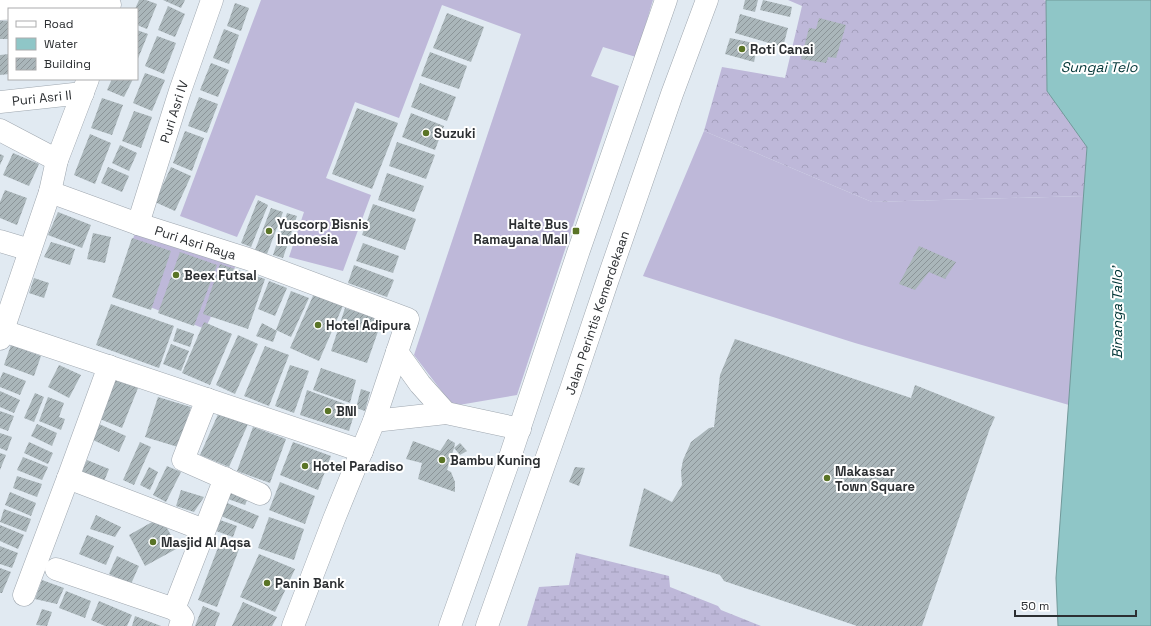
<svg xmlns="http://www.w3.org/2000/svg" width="1151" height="626" font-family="'Space Grotesk',sans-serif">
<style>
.grass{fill:#beb8d9}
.forest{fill:url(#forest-crowns)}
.wetland{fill:url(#wetland-marsh)}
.water{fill:#8fc6c7;stroke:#71999a}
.building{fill:url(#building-hatch)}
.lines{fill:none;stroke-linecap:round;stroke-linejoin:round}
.minor-casing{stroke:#9fa7af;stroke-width:23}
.highway-casing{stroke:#9fa7af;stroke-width:23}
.minor{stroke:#fff;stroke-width:22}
.highway{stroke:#fff;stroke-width:22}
.poi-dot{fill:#5a7426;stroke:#fff;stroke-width:1.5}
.labels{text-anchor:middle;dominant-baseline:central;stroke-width:4;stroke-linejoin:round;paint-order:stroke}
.poi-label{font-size:13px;font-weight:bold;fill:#2c2f32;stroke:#fff;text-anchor:start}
.street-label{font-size:13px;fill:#2c2f32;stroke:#fff}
.water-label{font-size:14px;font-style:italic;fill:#003536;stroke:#fff}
</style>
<defs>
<pattern id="forest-crowns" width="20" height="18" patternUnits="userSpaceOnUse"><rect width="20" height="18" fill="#beb8d9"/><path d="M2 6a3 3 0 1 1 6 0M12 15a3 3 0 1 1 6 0" fill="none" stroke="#a39ebb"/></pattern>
<pattern id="wetland-marsh" width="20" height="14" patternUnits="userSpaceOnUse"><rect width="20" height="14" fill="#beb8d9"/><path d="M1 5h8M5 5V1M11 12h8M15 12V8" fill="none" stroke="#a39ebb"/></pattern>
<pattern id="building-hatch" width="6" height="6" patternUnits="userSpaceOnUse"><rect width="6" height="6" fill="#aab6ba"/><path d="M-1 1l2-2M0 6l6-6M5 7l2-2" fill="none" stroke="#8b9498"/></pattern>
</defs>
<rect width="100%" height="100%" fill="#e1eaf2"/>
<g class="grass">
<polygon points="261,0 653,0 636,57 603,47 591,76 619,86 517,395 453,406 414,355 521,34 442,5 399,118 355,102 326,178 371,195 343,271 289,257 304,212 256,195 237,237 180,216"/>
<polygon points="704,131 872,202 1084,196 1069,405 855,343 643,276"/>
<polygon points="135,233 240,257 205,329 115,293"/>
</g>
<polygon class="forest" points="788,0 1044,0 1046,1 1047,91 1087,147 1084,196 872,202 704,131 722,67 785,78 802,6"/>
<polygon class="wetland" points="576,553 669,576 670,587 718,606 721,610 761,626 527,626 539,587 569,585"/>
<polygon class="water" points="1046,0 1151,0 1151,626 1058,626 1056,578 1087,147 1047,91"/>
<g class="building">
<polygon points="139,0 146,0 157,4 147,29 137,25 137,9 135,9"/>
<polygon points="163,0 185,0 181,8"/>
<polygon points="745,0 758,0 755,12 743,9"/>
<polygon points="763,0 792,7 790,17 760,10"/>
<polygon points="235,3 249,8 241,31 227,26"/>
<polygon points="168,6 185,14 175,37 158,30"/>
<polygon points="447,13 484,27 471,62 433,48"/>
<polygon points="740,14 788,28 783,47 735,33"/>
<polygon points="819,18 846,25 836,58 828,57 826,63 801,59 809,28 816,29"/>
<rect x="0" y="21" width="9" height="18"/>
<polygon points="224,29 239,35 229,64 213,58"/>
<polygon points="137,30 148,34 137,61"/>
<polygon points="157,36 176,43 164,74 145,66"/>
<polygon points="730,38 758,44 754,62 725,54"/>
<polygon points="430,52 467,66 459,89 421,76"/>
<polygon points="9,54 9,74 0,75 0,55"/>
<polygon points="211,63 229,70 218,97 200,90"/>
<polygon points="145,73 165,80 152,111 133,103"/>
<polygon points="112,79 133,79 124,97 107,90"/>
<polygon points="420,83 456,97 447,121 411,107"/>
<polygon points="199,97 218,104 207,133 188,126"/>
<polygon points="102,98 123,105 112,135 91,128"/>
<polygon points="357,108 398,123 372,189 332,174"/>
<polygon points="134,111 152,117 141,148 122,141"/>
<polygon points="411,113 444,126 435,150 402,137"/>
<polygon points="185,131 204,138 192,171 173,163"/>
<polygon points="90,134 111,143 95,184 74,175"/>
<polygon points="397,142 435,155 426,179 389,166"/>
<polygon points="120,145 137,153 129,171 112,163"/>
<polygon points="13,153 39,164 29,186 3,175"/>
<polygon points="0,154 4,156 0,165"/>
<polygon points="108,167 129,176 122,192 101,183"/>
<polygon points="171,167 191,176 175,211 155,202"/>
<polygon points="387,173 424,186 414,212 378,200"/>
<polygon points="5,190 27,198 17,225 0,218 0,202"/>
<polygon points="258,200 268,205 251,247 241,243"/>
<polygon points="373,204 416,219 405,250 362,235"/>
<polygon points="271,208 283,212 267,254 255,250"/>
<polygon points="58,212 91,225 82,248 48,235"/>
<polygon points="287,213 297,216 283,258 273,255"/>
<polygon points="93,233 111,237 105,263 87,259"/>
<polygon points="132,238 171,251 151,310 112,297"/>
<polygon points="51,242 75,249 70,265 44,257"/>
<polygon points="363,243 399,256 393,273 356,261"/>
<polygon points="919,246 956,262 945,279 929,272 915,290 899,284"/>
<polygon points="180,252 217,265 194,326 158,313"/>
<polygon points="220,264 265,279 248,329 203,314"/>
<polygon points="354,265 394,280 387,297 348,283"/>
<polygon points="34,278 49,283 44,298 29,293"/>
<polygon points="269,281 287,288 275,316 258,309"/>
<polygon points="316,289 345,301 319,361 290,348"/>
<polygon points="291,291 309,298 291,337 276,330"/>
<polygon points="111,304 174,326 159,368 96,345"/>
<polygon points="345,308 382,320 367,363 331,351"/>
<polygon points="204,322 232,334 210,385 182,373"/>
<polygon points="262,323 277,331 273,342 256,336"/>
<polygon points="177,328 194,334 190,347 173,341"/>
<polygon points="238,335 258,344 235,394 216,385"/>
<polygon points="735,339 911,398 915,385 995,417 990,428 922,626 857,626 724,581 720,575 629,546 644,488 672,502 682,485 681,471 683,460 691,442 709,428 714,427 720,375"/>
<polygon points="171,344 189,351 181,371 163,364"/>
<polygon points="11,345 41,356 34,376 4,365"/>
<polygon points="265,346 289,355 269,406 244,396"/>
<polygon points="59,365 81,375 69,398 48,387"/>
<polygon points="290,365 309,371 294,413 275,406"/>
<polygon points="321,368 356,380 350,403 313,390"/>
<polygon points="3,372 26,381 20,395 0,387 0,379"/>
<polygon points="112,377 138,388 122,428 95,417"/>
<polygon points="361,389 370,392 365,411 356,408 349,431 300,415 307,390 356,408"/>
<polygon points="0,391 20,400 14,413 0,407"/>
<polygon points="35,393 44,397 34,422 24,418"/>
<polygon points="48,397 64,403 59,417 65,419 61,430 39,421"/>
<polygon points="158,397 191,407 178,447 145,437"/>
<polygon points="0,411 14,416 8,431 0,428"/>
<polygon points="219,412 248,424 229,467 200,455"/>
<polygon points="37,424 57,433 52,446 31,436"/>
<polygon points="99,424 126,436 119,452 93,440"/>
<polygon points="253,427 286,439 270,483 237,471"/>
<polygon points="0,433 12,437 7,451 0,448"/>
<polygon points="448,439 455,443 454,448 460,443 467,451 460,455 454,448 447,470 451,472 455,482 455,492 418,479 422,463 406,459 413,441 440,451"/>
<polygon points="29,442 53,453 48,464 24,453"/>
<polygon points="140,442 151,447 134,485 123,480"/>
<polygon points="293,442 331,456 318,490 280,475"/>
<polygon points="0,453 6,455 0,470"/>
<polygon points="23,457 48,467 42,480 17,470"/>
<polygon points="87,460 109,469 101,489 78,480"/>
<polygon points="167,466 181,472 166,502 153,495"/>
<polygon points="149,467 158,472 150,490 140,485"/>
<polygon points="575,467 585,468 579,486 569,482"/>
<polygon points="17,476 42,484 37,497 13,488"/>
<polygon points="280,482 315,496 305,524 269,510"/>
<polygon points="234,485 251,491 245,505 228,499"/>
<polygon points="181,490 204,497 194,512 176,506"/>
<polygon points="10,492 36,503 31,516 5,505"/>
<polygon points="227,503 259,516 253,529 221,516"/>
<polygon points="4,509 31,519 26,532 0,522"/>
<polygon points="96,515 121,527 115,537 90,529"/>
<polygon points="161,517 178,548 145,566 129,535"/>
<polygon points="269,517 304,529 294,560 258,548"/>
<polygon points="220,520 237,526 233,537 216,531"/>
<polygon points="0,525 24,535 18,549 0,541"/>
<polygon points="87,535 114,546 106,565 79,554"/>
<polygon points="222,537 241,544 217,607 198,600"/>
<polygon points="0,546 18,553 12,568 0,564"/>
<polygon points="259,554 295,569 275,612 240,597"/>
<polygon points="117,556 139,566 131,584 109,574"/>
<polygon points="0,568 11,572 2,593 0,593"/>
<polygon points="42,580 64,588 57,604 35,599"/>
<polygon points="66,591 91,601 85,618 59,608"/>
<polygon points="99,601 132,615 127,626 105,626 91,620"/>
<polygon points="243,602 277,617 272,626 232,626"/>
<polygon points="203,606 220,613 215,626 195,626"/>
<polygon points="42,609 52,612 47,626 36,625"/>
<polygon points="135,616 161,626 132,626"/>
</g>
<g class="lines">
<defs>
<g id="minor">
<polyline points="0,9 110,5"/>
<path id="s1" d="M0 102 83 93"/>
<polyline points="0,130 57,160"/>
<path id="s2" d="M50 192 138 224 248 259 408 319 374 421 334 519 293 626"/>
<path id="s3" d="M138 224 180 91 212 0"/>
<polyline points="0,241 30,250"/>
<polyline points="3,331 362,451"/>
<polyline points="0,339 50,192 57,160 88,79"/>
<polyline points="397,352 420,384 446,413"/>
<polyline points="207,399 183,460 260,494"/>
<polyline points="374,421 446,413 520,429"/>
<polyline points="68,478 204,530"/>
<polyline points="56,569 174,609"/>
<polyline points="24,595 68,478 109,366"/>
<polyline points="180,626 183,618 180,614 174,609 225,478"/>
</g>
<g id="highway">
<polyline points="450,626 509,460 579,250 666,0"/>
<path id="s4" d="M487 626 571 389 607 282 672 94 707 0"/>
</g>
</defs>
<use href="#minor" class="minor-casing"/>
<use href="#highway" class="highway-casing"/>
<use href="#minor" class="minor"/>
<use href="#highway" class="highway"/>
</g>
<g class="poi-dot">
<circle cx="742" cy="49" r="4"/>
<circle cx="426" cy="133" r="4"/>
<circle cx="269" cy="231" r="4"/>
<rect x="572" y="227" width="8" height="8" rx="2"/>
<circle cx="176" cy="275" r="4"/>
<circle cx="318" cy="325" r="4"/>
<circle cx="328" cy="411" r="4"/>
<circle cx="442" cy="460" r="4"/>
<circle cx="305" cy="466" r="4"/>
<circle cx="827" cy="478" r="4"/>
<circle cx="153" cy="542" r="4"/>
<circle cx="267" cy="583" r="4"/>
</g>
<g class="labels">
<g class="poi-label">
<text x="750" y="49">Roti Canai</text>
<text x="434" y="133">Suzuki</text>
<text x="277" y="224">Yuscorp Bisnis<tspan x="277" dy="15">Indonesia</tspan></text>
<text x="568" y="224" text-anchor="end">Halte Bus<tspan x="568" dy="15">Ramayana Mall</tspan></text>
<text x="184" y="275">Beex Futsal</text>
<text x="326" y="325">Hotel Adipura</text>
<text x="336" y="411">BNI</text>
<text x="450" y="460">Bambu Kuning</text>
<text x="313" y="466">Hotel Paradiso</text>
<text x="835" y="471">Makassar<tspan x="835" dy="15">Town Square</tspan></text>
<text x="161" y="542">Masjid Al Aqsa</text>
<text x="275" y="583">Panin Bank</text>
</g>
<g class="street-label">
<text stroke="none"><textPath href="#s1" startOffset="42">Puri Asri II</textPath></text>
<text stroke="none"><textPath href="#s3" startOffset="118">Puri Asri IV</textPath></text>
<text stroke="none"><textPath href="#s2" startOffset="154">Puri Asri Raya</textPath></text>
<text stroke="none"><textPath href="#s4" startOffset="332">Jalan Perintis Kemerdekaan</textPath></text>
</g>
<g class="water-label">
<text x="1099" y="67">Sungai Telo</text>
<text transform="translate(1117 313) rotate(-90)">Binanga Tallo'</text>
</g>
</g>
<rect x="8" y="8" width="130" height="72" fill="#ffffff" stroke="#abacad"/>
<rect x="16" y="21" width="20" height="6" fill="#ffffff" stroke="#abacad"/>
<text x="44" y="28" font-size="12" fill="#2c2f32">Road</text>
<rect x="16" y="38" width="20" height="12" fill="#8fc6c7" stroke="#abacad"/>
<text x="44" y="48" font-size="12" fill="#2c2f32">Water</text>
<rect x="16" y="58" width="20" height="12" fill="url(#building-hatch)" stroke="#abacad"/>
<text x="44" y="68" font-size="12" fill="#2c2f32">Building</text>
<path d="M1015 610v6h121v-6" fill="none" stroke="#2c2f32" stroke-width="2"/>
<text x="1021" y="610" font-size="12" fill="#2c2f32" stroke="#ffffff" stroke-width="3" paint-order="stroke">50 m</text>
</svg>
